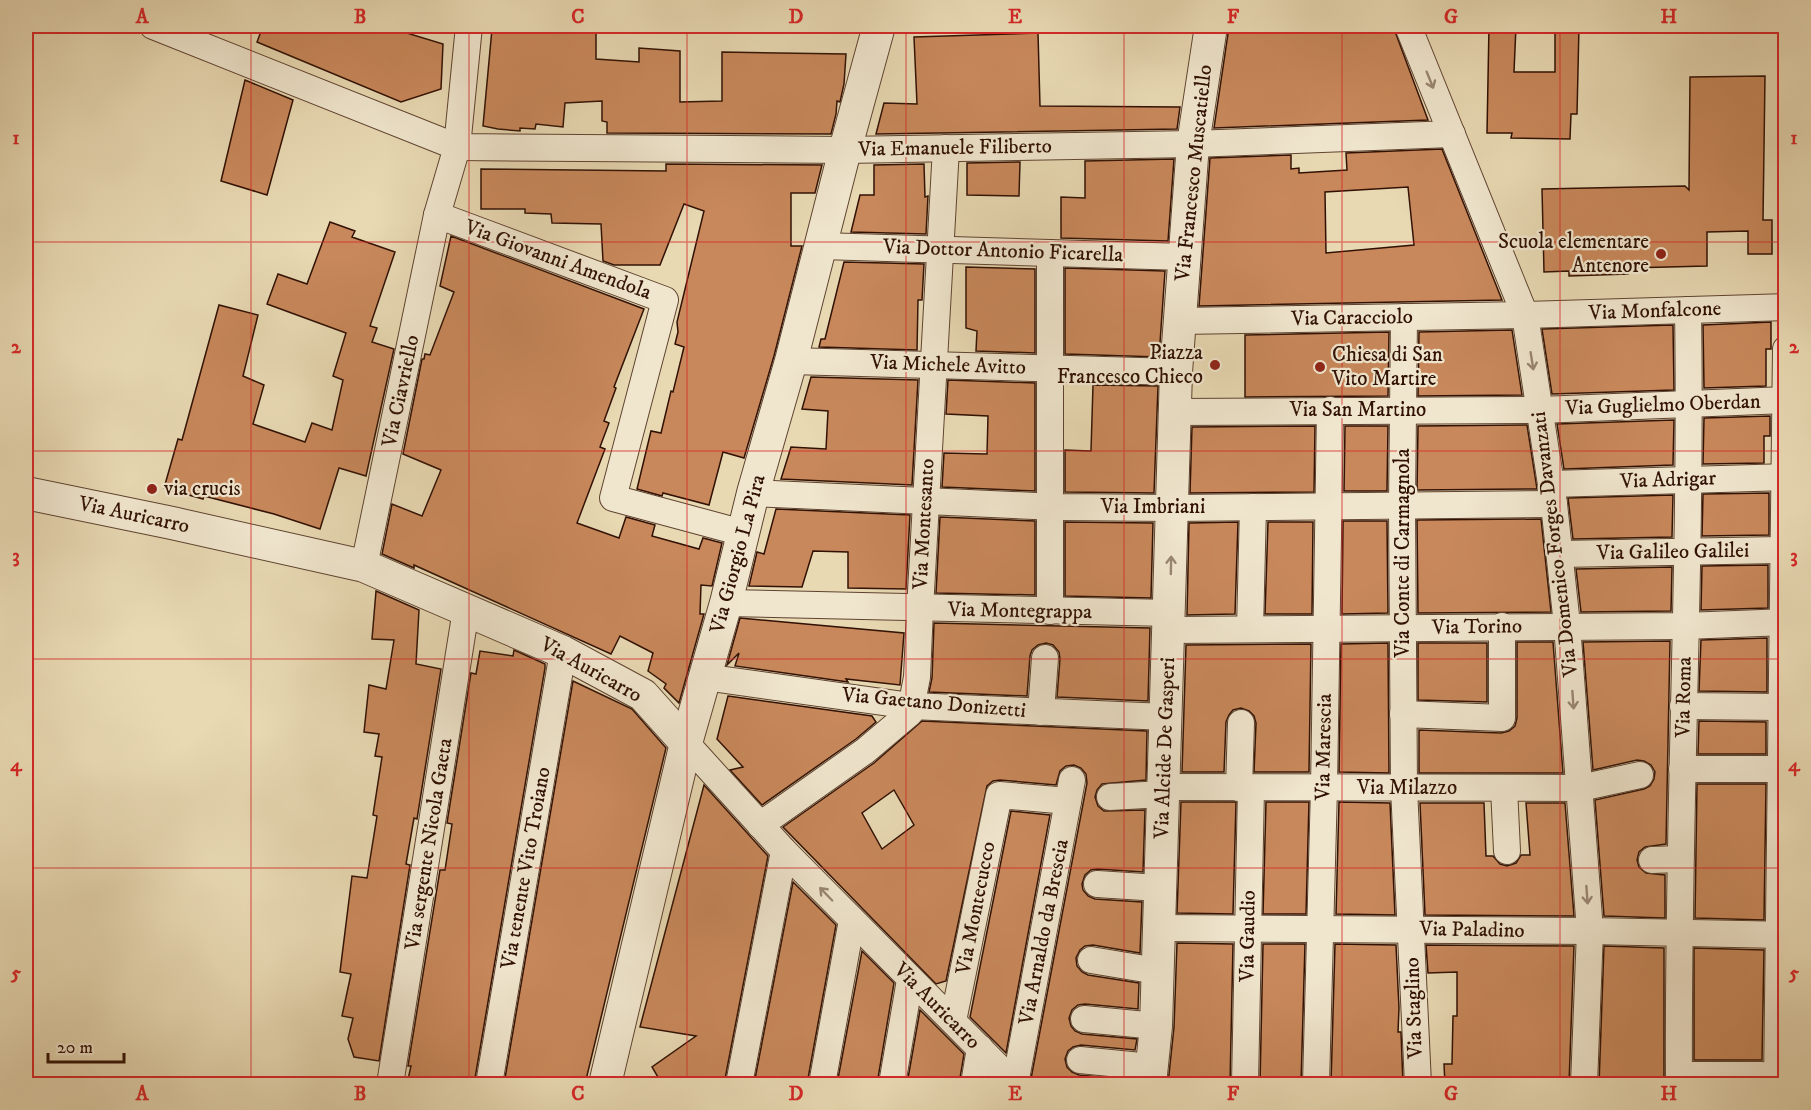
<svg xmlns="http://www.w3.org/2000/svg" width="1811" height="1110" font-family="'IM FELL DW Pica',serif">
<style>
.building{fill:#c8885b;stroke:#311104;stroke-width:1.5;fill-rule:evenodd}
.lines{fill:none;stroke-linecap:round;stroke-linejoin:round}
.minor-casing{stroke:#5f4330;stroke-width:28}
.tertiary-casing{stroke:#5f4330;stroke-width:34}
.minor{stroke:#f0e6ce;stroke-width:26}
.tertiary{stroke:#f0e6ce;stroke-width:32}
.oneway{stroke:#9a8673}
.grid{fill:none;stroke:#d62828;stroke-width:1.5;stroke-opacity:0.55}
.poi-dot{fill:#8f2418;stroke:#f0e6ce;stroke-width:2}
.labels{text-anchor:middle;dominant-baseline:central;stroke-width:4.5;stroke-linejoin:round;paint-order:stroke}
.street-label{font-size:21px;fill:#311104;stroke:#f0e6ce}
.poi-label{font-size:21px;fill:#311104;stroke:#f0e6ce;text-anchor:end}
.neatline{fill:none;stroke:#d62828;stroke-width:2}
.grid-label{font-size:20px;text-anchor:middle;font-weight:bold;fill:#d62828}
</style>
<rect width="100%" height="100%" fill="#e8d9b3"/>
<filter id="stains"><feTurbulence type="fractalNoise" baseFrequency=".00333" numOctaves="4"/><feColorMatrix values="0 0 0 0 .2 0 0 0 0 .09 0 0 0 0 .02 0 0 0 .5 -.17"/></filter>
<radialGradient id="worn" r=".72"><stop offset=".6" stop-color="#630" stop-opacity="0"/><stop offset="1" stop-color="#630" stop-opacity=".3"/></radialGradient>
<g class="building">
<polygon points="263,26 384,26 443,44 441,89 401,102 257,42"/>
<polygon points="1393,26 1428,120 1214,128 1229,27"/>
<polygon points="1489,26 1516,26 1514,72 1555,72 1555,26 1579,26 1577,114 1571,114 1570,139 1511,138 1512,133 1487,133"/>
<polygon points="492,29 532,32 532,30 596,32 596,59 639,62 639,48 680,51 680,102 722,101 722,52 846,54 844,84 840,102 837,101 836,114 831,134 607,133 607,122 602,121 602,101 565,103 563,127 536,124 535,129 520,128 520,131 498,129 483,126"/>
<polygon points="1038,33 1040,106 1180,107 1177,129 876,134 884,103 917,104 914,37"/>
<polygon points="1765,76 1763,220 1772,220 1772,254 1748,254 1748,231 1707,232 1707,266 1628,268 1628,274 1569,276 1569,271 1544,272 1542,189 1685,186 1689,190 1690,77"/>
<polygon points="245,80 293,100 267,195 221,181"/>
<path d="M1442 149 1502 300 1199 306 1210 158 1291 155V169L1299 168V173L1347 170 1346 153ZM1408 187 1414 245 1326 253 1325 192Z"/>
<polygon points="1174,159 1168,241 1061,238 1061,197 1085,198 1085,161"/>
<polygon points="1020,162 1019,196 967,195 967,163"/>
<polygon points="666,164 822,165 815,193 791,193 791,246 802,246 774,356 744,458 723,452 709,505 663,493 662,496 637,489 651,431 661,433 671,391 673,392 684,347 675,344 678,332 677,322 704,211 684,204 660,265 614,265 603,261 601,224 552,223 551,214 525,213 525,209 481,209 481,169 666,171"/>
<polygon points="924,164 925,197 928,196 926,234 851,232 860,195 874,195 874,165"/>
<polygon points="330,222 355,231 352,237 395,252 370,326 377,328 372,342 394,349 366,476 339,468 320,529 274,514 204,496 203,499 164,488 178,439 182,440 219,305 258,315 243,376 264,385 253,424 305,442 312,423 332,430 343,380 333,376 346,333 267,304 278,274 307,284"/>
<polygon points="451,236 644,309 614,387 616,388 604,421 609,423 600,447 605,449 577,523 619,538 626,517 655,525 652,536 699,549 703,538 722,543 712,586 701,585 700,614 704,614 679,703 664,688 666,684 648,671 653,653 620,636 611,654 414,565 414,568 382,554 392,504 422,516 441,470 403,454 422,359 424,359 425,354 430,355 454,292 440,286"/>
<polygon points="844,262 924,264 922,300 918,300 917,350 819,347 821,339 825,339"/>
<polygon points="966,267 1035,269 1035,353 976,351 977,331 966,328"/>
<polygon points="1065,268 1165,271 1159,357 1065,354"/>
<polygon points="1771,322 1771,349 1766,349 1766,386 1704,388 1703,325"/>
<polygon points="1673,325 1674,390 1552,394 1542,329"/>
<polygon points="1512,330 1522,395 1418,396 1419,332"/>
<polygon points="1389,332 1388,396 1245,397 1245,335"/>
<polygon points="811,377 918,380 912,485 781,479 791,447 826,449 828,411 802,409"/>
<polygon points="948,380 1035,383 1035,491 942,487 944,453 987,454 988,416 946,414"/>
<polygon points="1093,385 1158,386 1154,493 1065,492 1065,450 1091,451"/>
<polygon points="1770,416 1770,436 1764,436 1764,463 1703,464 1704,418"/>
<polygon points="1674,420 1673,465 1564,469 1557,424"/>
<polygon points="1527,425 1537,489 1417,490 1418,426"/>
<polygon points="1315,426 1314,492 1190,493 1192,427"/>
<polygon points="1345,426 1388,426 1387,491 1344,491"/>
<polygon points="1769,493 1769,535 1702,536 1703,494"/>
<polygon points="1673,495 1672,537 1573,539 1568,498"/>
<polygon points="776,509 910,515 906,589 848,588 848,552 813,551 802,587 749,586 757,552 764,554"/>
<polygon points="940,517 1035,521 1035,595 936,593"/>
<polygon points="1541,519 1551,612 1418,613 1417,520"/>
<polygon points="1343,521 1387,521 1388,613 1342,614"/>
<polygon points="1065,522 1153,523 1151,598 1065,596"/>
<polygon points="1238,522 1235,614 1187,615 1189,523"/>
<polygon points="1268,522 1313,522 1312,614 1265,614"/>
<polygon points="1768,565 1768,608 1701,610 1702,566"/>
<polygon points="1672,567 1671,611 1581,612 1576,569"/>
<polygon points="376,591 419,610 416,664 441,669 417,819 414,818 406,864 410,865 379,1061 354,1057 348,1039 353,1018 342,1016 351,974 340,972 352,876 367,878 377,816 373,815 382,757 375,756 379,734 364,732 369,685 386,689 394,640 372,639"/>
<polygon points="740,618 904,633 900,685 846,679 848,682 735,666 739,653 727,665"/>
<polygon points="934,623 1150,628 1148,701 1057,697 1060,659 1059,652 1053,645 1046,643 1038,645 1032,650 1030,656 1027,696 929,692 932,678"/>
<polygon points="1767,638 1767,692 1699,691 1701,640"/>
<polygon points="1670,641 1666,844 1645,847 1639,852 1637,860 1639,867 1646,873 1665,875 1665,918 1604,916 1595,800 1644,789 1650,786 1654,779 1655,772 1651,765 1644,761 1637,760 1593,770 1583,642"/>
<polygon points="1517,642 1553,642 1563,773 1419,773 1419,730 1501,733 1509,731 1515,726 1517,718"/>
<polygon points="1388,643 1389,773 1339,772 1341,644"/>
<polygon points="1418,643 1487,643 1487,702 1418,700"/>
<polygon points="1311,644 1309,772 1254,772 1256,723 1254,716 1249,711 1241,708 1233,710 1229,715 1226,722 1224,772 1182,772 1186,645"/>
<polygon points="514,650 545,664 545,668 474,1084 407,1084 411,1066 408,1066 440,870 445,870 452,824 447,823 471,673 476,674 480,651 513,656"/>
<polygon points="573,681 632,709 666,748 585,1084 504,1084"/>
<polygon points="728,696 872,716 876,722 856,739 762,805 730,770 743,767 717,739"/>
<path d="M922 721 1147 731 1146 780 1102 784 1097 790 1095 797 1098 806 1104 811 1145 810 1143 872 1097 869 1091 870 1085 875 1082 884 1083 890 1088 896 1095 899 1142 902 1140 953 1093 945 1085 946 1080 950 1076 958 1077 966 1082 972 1088 975 1139 983 1138 1009 1085 1004 1078 1005 1072 1010 1069 1018 1071 1026 1075 1031 1082 1034 1137 1039 1135 1050 1081 1045 1073 1047 1068 1051 1065 1059 1067 1067 1072 1072 1079 1075 1132 1080V1084H1030L1087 783 1086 774 1081 768 1074 765 1066 766 1060 771 1056 785 1000 780 993 781 987 786 946 981 936 984 783 827 874 763ZM894 790 914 825 882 849 862 813Z"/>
<polygon points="1699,721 1766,722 1766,754 1698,754"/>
<polygon points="1697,784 1766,784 1764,920 1695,918"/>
<polygon points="704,785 768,856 724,1084 662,1084 652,1067 696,1036 640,1027"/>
<polygon points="1181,802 1236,802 1233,914 1177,913"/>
<polygon points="1266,802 1309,802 1306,914 1263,914"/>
<polygon points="1339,802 1390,803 1395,915 1336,914"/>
<polygon points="1420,803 1484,803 1486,856 1493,856 1500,864 1507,866 1516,863 1521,855 1530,855 1526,803 1565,803 1574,916 1425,915"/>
<polygon points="1011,811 1050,815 1006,1053 970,1017"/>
<polygon points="793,882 836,925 807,1084 754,1084"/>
<polygon points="1177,943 1233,944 1230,1084 1168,1084 1174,1027"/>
<polygon points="1263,944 1305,944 1301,1084 1260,1084"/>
<polygon points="1335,944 1396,945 1399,1008 1398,1032 1401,1032 1403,1084 1331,1084"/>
<polygon points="1426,945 1574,946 1569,1084 1445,1084 1444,1064 1452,1064 1453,1016 1457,1016 1457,972 1428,973"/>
<polygon points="1604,946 1664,948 1664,1084 1599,1084"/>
<polygon points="1694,948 1764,950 1762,1060 1694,1060"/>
<polygon points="862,951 894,983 877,1084 837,1084"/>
<polygon points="920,1010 964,1054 959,1084 907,1084"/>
</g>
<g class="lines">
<defs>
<g id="minor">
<polyline points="153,26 457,147 845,150 1193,144 1452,134"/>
<polyline points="1408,26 1525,315 1554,504 1567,625 1590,931 1584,1084"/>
<polyline points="437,215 665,300 613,498 743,533"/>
<polyline points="821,246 1185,257"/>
<polyline points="1404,317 1402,505 1404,788 1418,1084"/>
<polyline points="1180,321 1525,315 1786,307"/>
<polyline points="791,361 1176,372"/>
<polyline points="1175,412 1540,410 1786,400"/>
<polyline points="1551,484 1786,477"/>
<polyline points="753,493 1057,507 1172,508 1554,504"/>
<polyline points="1560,554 1786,550"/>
<polyline points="364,566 437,215 457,147 469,26"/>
<polyline points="726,603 1169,613"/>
<polyline points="1050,611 1050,253"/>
<polyline points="1250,629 1253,507"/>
<polyline points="1169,630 1685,626 1786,622"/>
<polyline points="704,677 911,706 1166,717"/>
<polyline points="1683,706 1786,707"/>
<polyline points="1041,712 1045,658"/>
<polyline points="1403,714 1502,718 1502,626"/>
<polyline points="686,743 784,851 1015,1084"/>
<polyline points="1682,769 1786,769"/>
<polyline points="1163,787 1580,788 1640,775"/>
<polyline points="1239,788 1241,723"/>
<polyline points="1504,788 1507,851"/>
<polyline points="1110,797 1163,794"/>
<polyline points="760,825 865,751 910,713 917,677 920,609 946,148"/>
<polyline points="1652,860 1680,859"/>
<polyline points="1097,884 1159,888"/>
<polyline points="1159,928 1590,931 1786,935"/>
<polyline points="1091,960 1157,971"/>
<polyline points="1084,1019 1156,1026"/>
<polyline points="953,1021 999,795 1068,801"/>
<polyline points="1080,1060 1151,1067"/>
<polyline points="1679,1075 1762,1075"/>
<polyline points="391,1078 466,610"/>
<polyline points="489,1084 563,652"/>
<polyline points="739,1084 784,851"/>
<polyline points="822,1084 852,920"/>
<polyline points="892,1084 910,980"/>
<polyline points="974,1084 980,1048"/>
<polyline points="1015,1084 1072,780"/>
<polyline points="1245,1084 1251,788"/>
<polyline points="1316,1084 1324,788 1330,410"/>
<path d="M1679 1084C1677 826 1692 568 1688 310"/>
<polyline points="1777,1084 1786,349"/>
</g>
<g id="tertiary">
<polyline points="26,493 172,523 364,566 563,652 643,695 686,743"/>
<polyline points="605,1084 686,743 726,603 753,493 791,361 845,150 879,26"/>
<polyline points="1150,1084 1156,1026 1176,372 1193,144 1211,26"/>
</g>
</defs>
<use href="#minor" class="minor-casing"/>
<use href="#tertiary" class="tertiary-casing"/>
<use href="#minor" class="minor"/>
<use href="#tertiary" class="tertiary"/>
</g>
<defs><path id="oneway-shaft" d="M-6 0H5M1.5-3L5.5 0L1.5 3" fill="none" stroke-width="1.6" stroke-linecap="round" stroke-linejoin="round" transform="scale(1.5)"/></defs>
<g class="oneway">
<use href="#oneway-shaft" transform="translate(1430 80) rotate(68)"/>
<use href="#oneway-shaft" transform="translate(1532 361) rotate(81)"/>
<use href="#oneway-shaft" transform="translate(1171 565) rotate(-89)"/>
<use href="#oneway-shaft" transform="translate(1573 700) rotate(86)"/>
<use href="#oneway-shaft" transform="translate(826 894) rotate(-134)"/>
<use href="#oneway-shaft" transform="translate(1587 895) rotate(86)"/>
</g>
<path class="grid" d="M251 26V1084M469 26V1084M687 26V1084M906 26V1084M1124 26V1084M1342 26V1084M1560 26V1084M26 242H1786M26 451H1786M26 659H1786M26 868H1786"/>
<g class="poi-dot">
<circle cx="1661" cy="254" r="6"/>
<circle cx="1215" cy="365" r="6"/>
<circle cx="1320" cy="367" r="6"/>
<circle cx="152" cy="489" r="6"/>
</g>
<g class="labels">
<g class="street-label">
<text transform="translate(955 148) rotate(-1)">Via Emanuele Filiberto</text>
<text transform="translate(1194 173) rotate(-84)">Via Francesco Muscatiello</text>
<text transform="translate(1003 251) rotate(2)">Via Dottor Antonio Ficarella</text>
<text transform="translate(558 260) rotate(20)">Via Giovanni Amendola</text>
<text transform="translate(1655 311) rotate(-2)">Via Monfalcone</text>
<text transform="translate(1352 318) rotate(-1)">Via Caracciolo</text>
<text transform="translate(948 365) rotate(2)">Via Michele Avitto</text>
<text transform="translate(401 391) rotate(-78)">Via Ciavriello</text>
<text transform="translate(1663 405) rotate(-2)">Via Guglielmo Oberdan</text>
<text x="1358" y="410">Via San Martino</text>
<text transform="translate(1668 480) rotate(-2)">Via Adrigar</text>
<text x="1153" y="507">Via Imbriani</text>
<text transform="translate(134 515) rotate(12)">Via Auricarro</text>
<text transform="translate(924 524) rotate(-87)">Via Montesanto</text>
<text transform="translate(1555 544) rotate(-97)">Via Domenico Forges Davanzati</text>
<text transform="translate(1673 552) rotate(-1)">Via Galileo Galilei</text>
<text transform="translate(1403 553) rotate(-90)">Via Conte di Carmagnola</text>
<text transform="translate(738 554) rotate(-75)">Via Giorgio La Pira</text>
<text transform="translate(1020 611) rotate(1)">Via Montegrappa</text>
<text transform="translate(1477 627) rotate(-1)">Via Torino</text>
<text transform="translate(591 670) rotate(29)">Via Auricarro</text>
<text transform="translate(1684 697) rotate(-89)">Via Roma</text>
<text transform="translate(934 703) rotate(5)">Via Gaetano Donizetti</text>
<text transform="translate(1324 747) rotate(-89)">Via Marescia</text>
<text transform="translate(1165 748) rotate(-88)">Via Alcide De Gasperi</text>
<text x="1407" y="788">Via Milazzo</text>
<text transform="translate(429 844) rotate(-81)">Via sergente Nicola Gaeta</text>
<text transform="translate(526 868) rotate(-80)">Via tenente Vito Troiano</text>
<text transform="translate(976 908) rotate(-79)">Via Montecucco</text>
<text transform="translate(1472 930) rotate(1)">Via Paladino</text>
<text transform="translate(1044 932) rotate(-79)">Via Arnaldo da Brescia</text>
<text transform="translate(1248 936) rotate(-89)">Via Gaudio</text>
<text transform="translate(937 1006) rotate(45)">Via Auricarro</text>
<text transform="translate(1414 1008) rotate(-92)">Via Staglino</text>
</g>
<g class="poi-label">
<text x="1649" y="242">Scuola elementare<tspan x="1649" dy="24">Antenore</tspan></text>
<text x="1203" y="353">Piazza<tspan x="1203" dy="24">Francesco Chieco</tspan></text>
<text x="1332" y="355" text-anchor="start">Chiesa di San<tspan x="1332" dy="24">Vito Martire</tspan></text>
<text x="164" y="489" text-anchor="start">via crucis</text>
</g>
</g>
<rect width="1811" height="1110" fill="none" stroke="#e8d9b3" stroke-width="66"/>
<path d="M48 1053v9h76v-9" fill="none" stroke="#311104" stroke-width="3"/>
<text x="57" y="1053" font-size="18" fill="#311104" stroke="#f0e6ce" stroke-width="4.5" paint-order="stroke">20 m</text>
<rect x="33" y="33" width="1745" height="1044" class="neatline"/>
<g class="grid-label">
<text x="142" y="23">A</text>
<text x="360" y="23">B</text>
<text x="578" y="23">C</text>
<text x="796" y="23">D</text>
<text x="1015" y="23">E</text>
<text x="1233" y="23">F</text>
<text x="1451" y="23">G</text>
<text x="1669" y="23">H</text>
<text x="16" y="144">1</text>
<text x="1794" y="144">1</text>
<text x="16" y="353">2</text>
<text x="1794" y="353">2</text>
<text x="16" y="562">3</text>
<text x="1794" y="562">3</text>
<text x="16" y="771">4</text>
<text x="1794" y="771">4</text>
<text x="16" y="979">5</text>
<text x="1794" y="979">5</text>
<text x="142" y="1100">A</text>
<text x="360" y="1100">B</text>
<text x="578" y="1100">C</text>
<text x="796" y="1100">D</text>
<text x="1015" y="1100">E</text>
<text x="1233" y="1100">F</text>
<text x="1451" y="1100">G</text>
<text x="1669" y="1100">H</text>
</g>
<rect width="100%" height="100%" filter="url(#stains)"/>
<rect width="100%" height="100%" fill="url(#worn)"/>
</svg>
